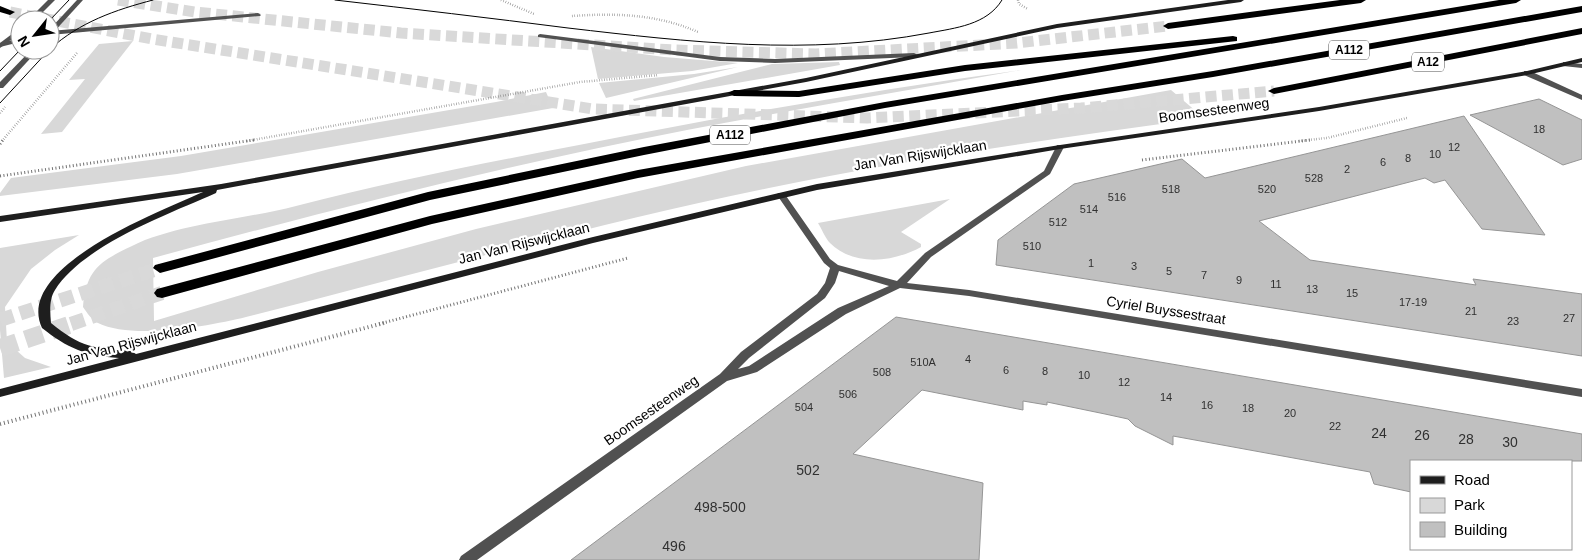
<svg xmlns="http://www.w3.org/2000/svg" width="1582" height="560" font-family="Helvetica,sans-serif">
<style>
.green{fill:#d8d8d8}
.building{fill:#c0c0c0;stroke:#959595}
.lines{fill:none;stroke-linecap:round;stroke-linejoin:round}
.highway-tunnel-far2{stroke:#d9d9d9;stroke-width:11;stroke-dasharray:11 5.5;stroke-linecap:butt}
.highway-tunnel-far1{stroke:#d9d9d9;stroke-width:14;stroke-dasharray:14 7;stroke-linecap:butt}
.highway-tunnel{stroke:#d9d9d9;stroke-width:18;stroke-dasharray:18 9;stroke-linecap:butt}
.path-far2{stroke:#737373;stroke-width:2.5;stroke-dasharray:0.5 2;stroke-linecap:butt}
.path-far1{stroke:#737373;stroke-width:3;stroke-dasharray:1 2.5;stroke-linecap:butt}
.path{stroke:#737373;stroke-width:4;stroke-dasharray:1 3;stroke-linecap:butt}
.lane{fill:#515151;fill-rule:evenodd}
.street{fill:#515151;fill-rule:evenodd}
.secondary{fill:#1e1e1e;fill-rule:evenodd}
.highway{fill:#000;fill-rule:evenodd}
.tram{stroke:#000;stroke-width:1}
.labels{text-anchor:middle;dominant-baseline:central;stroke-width:4.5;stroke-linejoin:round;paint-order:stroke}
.number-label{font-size:11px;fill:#303030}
.shield{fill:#fff;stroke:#4c4c4c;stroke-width:1}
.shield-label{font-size:12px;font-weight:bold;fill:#000}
.street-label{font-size:14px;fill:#000;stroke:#fff}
.near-number-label{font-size:14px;fill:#303030}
</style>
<rect width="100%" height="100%" fill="#fff"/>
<g class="green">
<polygon points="133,41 62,132 41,134 85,79 69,80 99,44"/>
<polygon points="591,47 664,57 738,63 692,71 598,79"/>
<polygon points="839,62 840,65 634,101 633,99 772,64"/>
<polygon points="738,67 606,98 599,83 694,74"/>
<path d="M1021 70C909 90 798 109 687 130 507 165 329 210 153 258L154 321 318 272 476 229 746 166 1171 90 1204 118C1059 138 913 158 769 188 594 224 420 273 246 317 210 326 132 340 98 323 92 320 87 313 83 307 86 270 100 261 132 246 176 224 247 219 296 206 390 182 484 163 579 145 725 116 872 90 1021 70Z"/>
<polygon points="546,92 553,108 177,174 0,196 0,193 11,178 181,156 496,102"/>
<path d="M950 199 901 232 921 244V247C894 262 854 267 830 243 825 238 822 229 818 223Z"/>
<polygon points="79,235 55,250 31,269 5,307 7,342 25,358 51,367 4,378 0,330 0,248"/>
</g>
<g class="building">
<polygon points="1539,99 1582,120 1582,159 1563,165 1470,115"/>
<polygon points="1464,116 1545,235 1482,229 1445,180 1434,183 1425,178 1259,221 1310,260 1476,285 1473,279 1582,294 1582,356 996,265 998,240 1074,184 1182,159 1205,178"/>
<polygon points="896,317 1582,434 1582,461 1411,461 1411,492 1374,484 1370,472 1173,436 1173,445 1135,426 1128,419 1105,414 1047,402 1047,405 1023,401 1023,410 922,390 853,454 983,483 979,560 571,560"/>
</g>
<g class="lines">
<g class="highway-tunnel-far2">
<polyline points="118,0 195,12 401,33 674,50 816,54 1017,43 1168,26"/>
<polyline points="10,12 152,39 593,109 867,118 1081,108 1274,91"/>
</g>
<g class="highway-tunnel-far1">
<polyline points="0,320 160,268"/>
<polyline points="71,324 162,293"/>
</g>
<polyline class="highway-tunnel" points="0,348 75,323"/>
<g class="path-far2">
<polyline points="501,0 534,14"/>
<polyline points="1018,0 1019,4 1028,9"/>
<path d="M572 16C616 13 657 14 698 32"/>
<polyline points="0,113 5,107"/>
<polyline points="2,141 77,53"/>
<polyline points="247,141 580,82 659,75"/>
<polyline points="1299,141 1327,138 1407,118"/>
</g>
<g class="path-far1">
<polyline points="0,144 3,140"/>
<polyline points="1142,160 1310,140"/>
<polyline points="0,176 254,140"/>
<polyline points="379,324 628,258"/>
</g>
<polyline class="path" points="0,424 384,323"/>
<g class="lane">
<polygon points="258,13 261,15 260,16 50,35 50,31"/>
<polygon points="540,34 720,57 775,59 914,53 918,55 914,57 775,63 720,61 538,37 538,35"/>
<polygon points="20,38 20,42 0,47 0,43"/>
<polygon points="1563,62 1582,64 1582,68 1563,66"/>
</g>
<g class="street">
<polygon points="48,0 55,0 35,20 28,20"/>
<polygon points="77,0 83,0 52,34 50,35 50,29"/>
<polygon points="20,28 20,33 0,48 0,43"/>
<polygon points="31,50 38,50 3,88 0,88 0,82"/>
<polygon points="1524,71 1530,71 1582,95 1582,100 1524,75"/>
<path d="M1057 145H1063L1064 147 1050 174 931 257 907 283 969 290 1582 389V397L969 296 900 288 846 314 757 372 727 381 477 560H459L461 556 720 374 741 352 817 294 825 283 830 268 824 263 777 195 778 193H784L830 259 838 265 897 281 925 253 1044 171ZM839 271 889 286 838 308 749 366 738 369 749 358 825 298 835 283Z"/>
</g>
<path class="secondary" d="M1228 0H1244L1241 2 1057 28 806 82 217 190 216 193C169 214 83 245 55 290 49 299 50 312 51 323 80 347 95 349 131 351L136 354 593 237 817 184 1060 145 1319 107 1527 71 1582 58V62L1527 75 1319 111 1060 149 817 190 593 243 0 397V389L119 358C86 356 67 348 42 328 13 266 164 210 203 192L0 222V216L221 184 806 78 1057 24Z"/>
<g class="highway">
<polygon points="1340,0 1366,0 1361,3 1168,29 1163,26 1168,23"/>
<polygon points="1499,0 1521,0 1516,3 885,108 644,155 430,200 160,273 153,268 155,265 428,192 644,147 885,102"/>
<polygon points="0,6 15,12 10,15 0,12"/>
<polygon points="1582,6 1582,12 1213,77 1062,101 638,178 432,224 162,298 157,297 154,293 157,289 430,216 638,170 1062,95 1213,71"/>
<polygon points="1582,28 1582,34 1274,94 1268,91 1274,88"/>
<polygon points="1233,36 1237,37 1237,41 965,71 799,97 734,96 728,93 734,90 799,91 965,65"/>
</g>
<g class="tram">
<path d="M335 0C413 9 490 18 568 28 688 42 808 56 929 33 955 28 987 25 1002 0"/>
<polyline points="50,20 69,0"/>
<path d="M50 49C80 22 115 10 153 0"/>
<polyline points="0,71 20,50"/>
<polyline points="0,103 49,50"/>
</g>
</g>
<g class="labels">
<g class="number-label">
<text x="1539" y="129">18</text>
<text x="1454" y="147">12</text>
<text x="1435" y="154">10</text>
<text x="1408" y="158">8</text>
<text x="1383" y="162">6</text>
<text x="1347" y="169">2</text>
<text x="1314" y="178">528</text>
<text x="1171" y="189">518</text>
<text x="1267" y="189">520</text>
<text x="1117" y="197">516</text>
<text x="1089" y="209">514</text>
<text x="1058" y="222">512</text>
<text x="1032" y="246">510</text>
<text x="1091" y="263">1</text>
<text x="1134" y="266">3</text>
<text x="1169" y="271">5</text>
<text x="1204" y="275">7</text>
<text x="1239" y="280">9</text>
<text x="1276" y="284">11</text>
<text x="1312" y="289">13</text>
<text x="1352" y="293">15</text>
<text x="1413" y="302">17-19</text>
<text x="1471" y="311">21</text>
<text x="1569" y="318">27</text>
<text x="1513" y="321">23</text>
<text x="968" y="359">4</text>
<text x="923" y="362">510A</text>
<text x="1006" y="370">6</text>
<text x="1045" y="371">8</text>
<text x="882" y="372">508</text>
<text x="1084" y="375">10</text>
<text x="1124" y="382">12</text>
<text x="848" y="394">506</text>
<text x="1166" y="397">14</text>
<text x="1207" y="405">16</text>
<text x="804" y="407">504</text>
<text x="1248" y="408">18</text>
<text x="1290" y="413">20</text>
<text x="1335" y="426">22</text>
</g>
<g class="shield">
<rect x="1329" y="40.5" width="40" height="19" rx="4"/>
<rect x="1412" y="52.5" width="32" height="19" rx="4"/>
<rect x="710" y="125.5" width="40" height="19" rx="4"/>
</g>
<g class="shield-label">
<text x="1349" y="50">A112</text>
<text x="1428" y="62">A12</text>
<text x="730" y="135">A112</text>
</g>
<g class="street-label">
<text transform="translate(1214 110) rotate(-8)">Boomsesteenweg</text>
<text transform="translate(920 155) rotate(-9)">Jan Van Rijswijcklaan</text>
<text transform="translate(524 243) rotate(-14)">Jan Van Rijswijcklaan</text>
<text transform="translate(1166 310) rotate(9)">Cyriel Buyssestraat</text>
<text transform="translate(131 343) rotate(-15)">Jan Van Rijswijcklaan</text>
<text transform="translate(651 410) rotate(-35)">Boomsesteenweg</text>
</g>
<g class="near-number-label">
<text x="1379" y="433">24</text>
<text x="1422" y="435">26</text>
<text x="1466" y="439">28</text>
<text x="1510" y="442">30</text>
<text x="808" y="470">502</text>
<text x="720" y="507">498-500</text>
<text x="674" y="546">496</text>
</g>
</g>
<rect x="1410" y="460" width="162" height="90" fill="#ffffff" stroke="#999999"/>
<rect x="1420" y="476" width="25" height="8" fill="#1e1e1e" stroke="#999999"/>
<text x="1454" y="485" font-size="15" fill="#000000">Road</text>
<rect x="1420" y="498" width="25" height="15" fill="#d8d8d8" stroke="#999999"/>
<text x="1454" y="510" font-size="15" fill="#000000">Park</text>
<rect x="1420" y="522" width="25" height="15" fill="#c0c0c0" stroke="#999999"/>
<text x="1454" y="535" font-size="15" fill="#000000">Building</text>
<g transform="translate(35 35) rotate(240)"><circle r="24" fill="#ffffff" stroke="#999999"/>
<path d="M0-4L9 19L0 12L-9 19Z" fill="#000000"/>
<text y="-8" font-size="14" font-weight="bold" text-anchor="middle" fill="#000000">N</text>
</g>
</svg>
